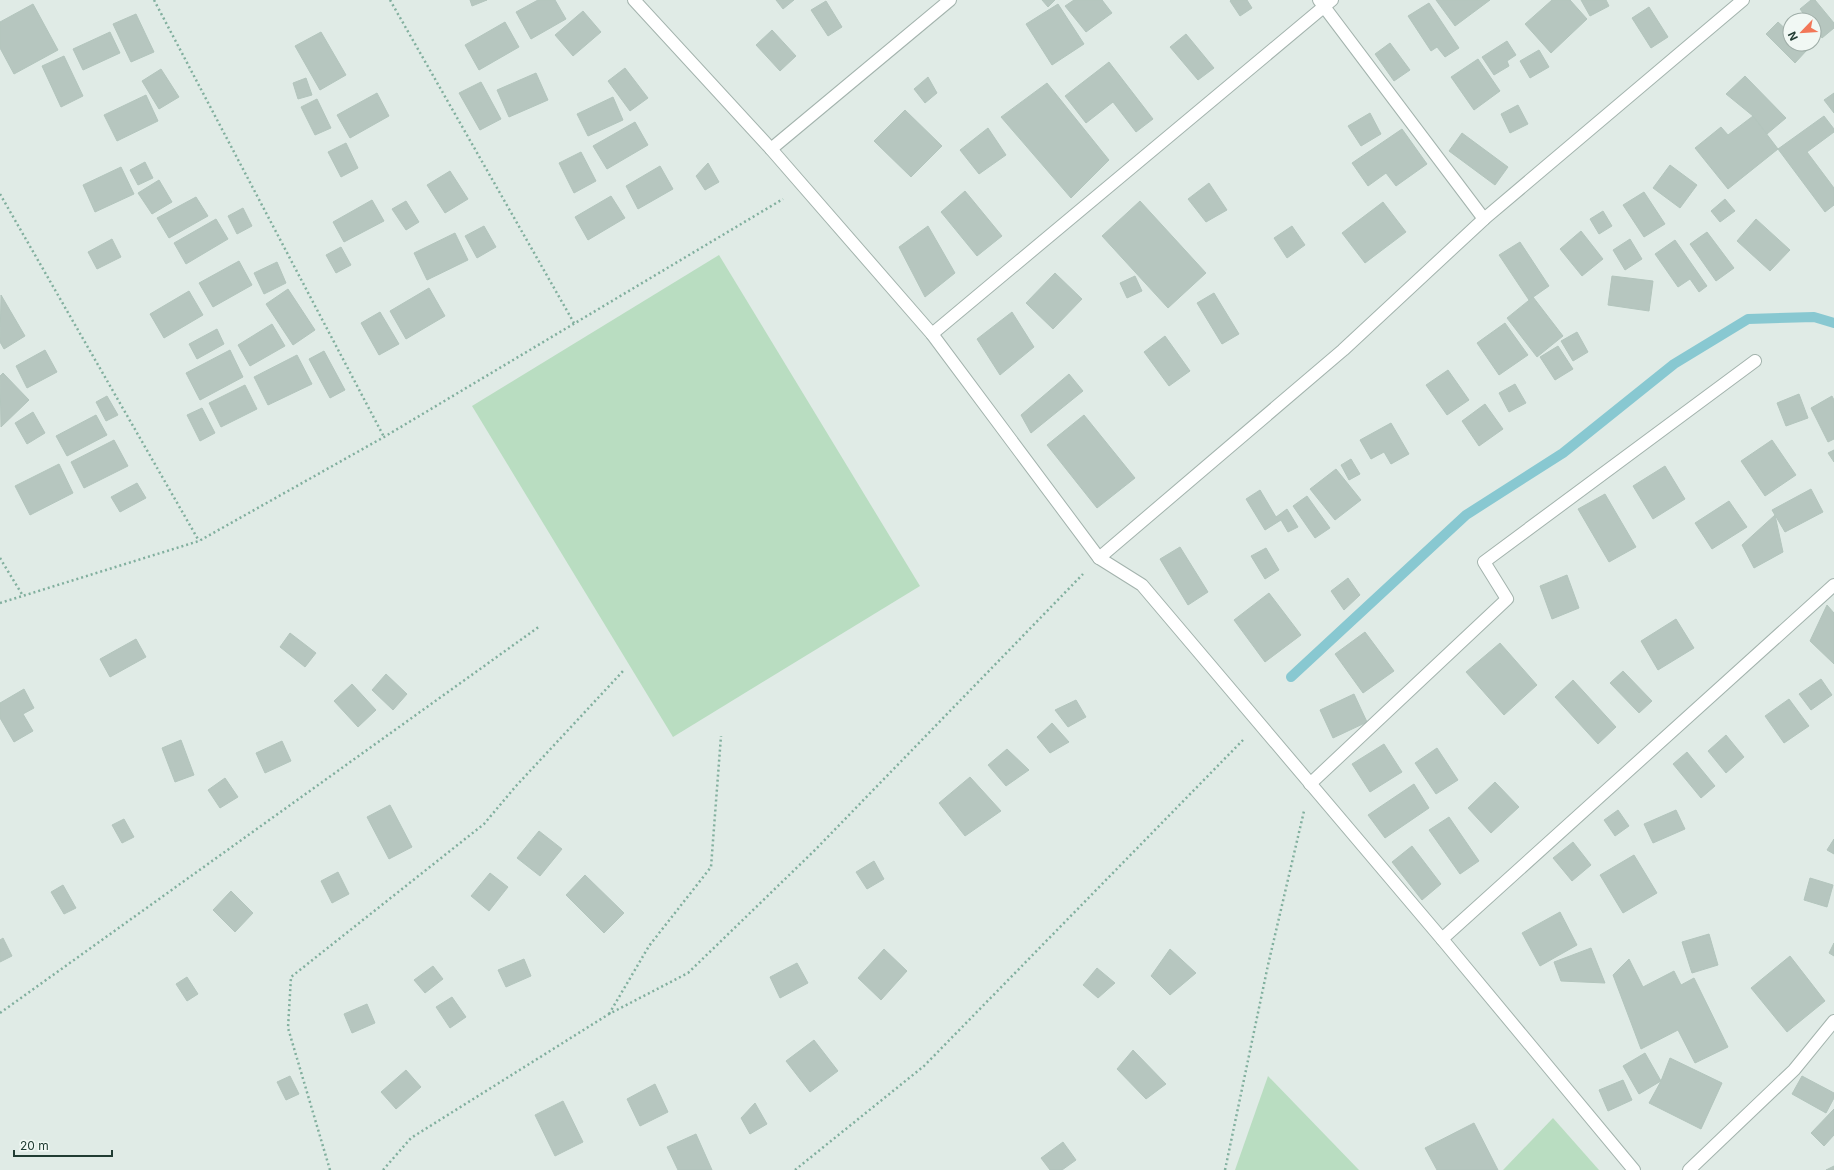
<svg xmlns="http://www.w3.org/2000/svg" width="1834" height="1170" font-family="Inter,sans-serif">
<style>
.green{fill:#b9ddc1}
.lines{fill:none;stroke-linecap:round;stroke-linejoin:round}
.stream{stroke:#88c8d1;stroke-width:10}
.building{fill:#b6c6bf;stroke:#b3c5bd}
.lane-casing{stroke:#a3b3ad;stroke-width:14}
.street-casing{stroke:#a3b3ad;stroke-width:14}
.path{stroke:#81af9e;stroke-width:2.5;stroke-dasharray:2 3;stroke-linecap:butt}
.lane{stroke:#fff;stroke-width:12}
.street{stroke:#fff;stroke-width:12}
</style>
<rect width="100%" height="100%" fill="#e0ebe6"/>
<g class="green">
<polygon points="719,255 920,586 673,737 472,406"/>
<polygon points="1268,1076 1359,1170 1235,1170"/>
<polygon points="1553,1118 1599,1170 1503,1170"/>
</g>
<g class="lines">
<polyline class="stream" points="1291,677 1466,515 1563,453 1674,364 1748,319 1814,317 1834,323"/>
</g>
<g class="building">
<polygon points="470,0 487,0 472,6"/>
<polygon points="538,0 555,0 566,19 531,39 516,12"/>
<polygon points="776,0 794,0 783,9"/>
<polygon points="1042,0 1055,0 1048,7"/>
<polygon points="1074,0 1102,0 1112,13 1086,32 1065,6"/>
<polygon points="1231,0 1247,0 1252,8 1240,16 1230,1"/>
<polygon points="1436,0 1490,0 1455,26"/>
<polygon points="1552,0 1570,0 1587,19 1551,53 1525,24"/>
<polygon points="1581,0 1606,0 1609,6 1590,16"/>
<polygon points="1811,0 1815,0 1834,23 1834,28 1822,38 1814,27 1814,20 1808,20 1800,9"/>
<polygon points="826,1 842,27 828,36 811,10"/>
<polygon points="1429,3 1459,48 1445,57 1437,47 1431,51 1408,16"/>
<polygon points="33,4 58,50 14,74 0,48 0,22"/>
<polygon points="1058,4 1084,44 1052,65 1026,24"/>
<polygon points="1649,7 1668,37 1651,48 1632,18"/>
<polygon points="583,11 601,32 573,56 555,35"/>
<polygon points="136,14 154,52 131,62 113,24"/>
<polygon points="505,22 519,47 479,70 465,45"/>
<polygon points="1778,22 1790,33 1790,44 1801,44 1807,50 1795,63 1766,34"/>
<polygon points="772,30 796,56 780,71 756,45"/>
<polygon points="110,32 120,53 83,70 73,49"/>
<polygon points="321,32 346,75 320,90 295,46"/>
<polygon points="1186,34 1214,68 1198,80 1170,47"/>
<polygon points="1507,41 1516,55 1507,61 1509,66 1494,75 1482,57"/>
<polygon points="1390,43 1410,70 1394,81 1375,54"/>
<polygon points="1539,50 1549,67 1530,78 1520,61"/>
<polygon points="64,56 83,96 61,107 42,66"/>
<polygon points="1478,59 1500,91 1474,110 1451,77"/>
<polygon points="1109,62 1153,119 1136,132 1113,102 1086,123 1065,96"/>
<polygon points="625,68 648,98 630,111 608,81"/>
<polygon points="161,69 179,97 159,109 142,81"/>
<polygon points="536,73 548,100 509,117 497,90"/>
<polygon points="1745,76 1786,118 1767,134 1753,116 1726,94"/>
<polygon points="928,77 937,93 925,103 914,89"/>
<polygon points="306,78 312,95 298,99 293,83"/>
<polygon points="481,82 501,119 480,130 459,93"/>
<polygon points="1047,83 1109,160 1071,198 1001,117"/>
<polygon points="377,93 389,116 350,138 337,115"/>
<polygon points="1834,93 1834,113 1824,100"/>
<polygon points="146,95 158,121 117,141 104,115"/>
<polygon points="613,97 623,120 588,136 577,114"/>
<polygon points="317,99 331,128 315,135 301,107"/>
<polygon points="1518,105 1528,124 1510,133 1501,114"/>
<polygon points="905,110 942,146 911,177 874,141"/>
<polygon points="1370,113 1381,134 1361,146 1348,126"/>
<polygon points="1753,116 1778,149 1728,189 1695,148 1721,127 1728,135"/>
<polygon points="1824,116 1834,129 1834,132 1807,152 1834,188 1834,205 1825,212 1778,149"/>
<polygon points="635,122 648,145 607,169 593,146"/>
<polygon points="988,128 1006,155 979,174 960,150"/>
<polygon points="1402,129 1427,164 1396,186 1386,173 1368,186 1352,163"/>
<polygon points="1462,133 1508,167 1495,185 1449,151"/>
<polygon points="346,143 358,168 341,177 328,152"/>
<polygon points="581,152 596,181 574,193 559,163"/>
<polygon points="145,162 153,178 138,185 130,170"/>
<polygon points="708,163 719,182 705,190 696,176"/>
<polygon points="1670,165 1697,185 1680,208 1653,188"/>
<polygon points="660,166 673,189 638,209 626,186"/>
<polygon points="121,167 134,194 95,212 83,185"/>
<polygon points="450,171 468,199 445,213 427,185"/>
<polygon points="159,180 172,202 152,214 138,193"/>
<polygon points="1209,183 1227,210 1206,222 1188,199"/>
<polygon points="965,191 1002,236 977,256 941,212"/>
<polygon points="1644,192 1665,224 1644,237 1623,205"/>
<polygon points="611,196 625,218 588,240 575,217"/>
<polygon points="196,197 208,216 169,238 157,218"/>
<polygon points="1725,199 1735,211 1720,222 1711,211"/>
<polygon points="372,200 384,221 344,242 333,222"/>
<polygon points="406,201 419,222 406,230 392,209"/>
<polygon points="1140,201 1206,273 1168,308 1102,236"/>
<polygon points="1383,202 1406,232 1365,263 1342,233"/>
<polygon points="243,208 252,226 237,234 228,216"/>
<polygon points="1603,211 1612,226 1599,234 1590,219"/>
<polygon points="216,219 228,239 186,264 174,243"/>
<polygon points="1756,219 1790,250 1770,271 1737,241"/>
<polygon points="484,226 496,247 477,258 465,236"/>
<polygon points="928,226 955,273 925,297 899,247"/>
<polygon points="1292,226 1305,245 1287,258 1274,238"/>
<polygon points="1581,231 1603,259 1582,276 1560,249"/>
<polygon points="1707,232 1734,268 1716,281 1690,244"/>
<polygon points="455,233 468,260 427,280 414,253"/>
<polygon points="112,239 121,257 97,269 88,252"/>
<polygon points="1630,239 1642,259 1625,270 1613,250"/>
<polygon points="1675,240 1707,286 1699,292 1690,279 1678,287 1655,254"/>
<polygon points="1520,242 1549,286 1529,300 1499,255"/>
<polygon points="341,247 351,265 336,273 326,255"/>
<polygon points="239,261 252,285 213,307 199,283"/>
<polygon points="277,262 286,283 264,294 254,273"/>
<polygon points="1055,273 1082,299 1053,329 1026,303"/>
<polygon points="1135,276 1142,291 1127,298 1120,283"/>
<polygon points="1612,276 1653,281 1649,311 1608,305"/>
<polygon points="429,288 445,316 406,339 390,311"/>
<polygon points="288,289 315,330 293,345 266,304"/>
<polygon points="189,291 203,315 164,338 150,314"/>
<polygon points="1214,293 1239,334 1222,344 1197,303"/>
<polygon points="1,295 25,336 4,349 0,342"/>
<polygon points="1533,297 1563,336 1537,357 1507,318"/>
<polygon points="380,312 399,344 379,355 361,323"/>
<polygon points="1012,312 1034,347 1000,375 977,339"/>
<polygon points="1505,323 1528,355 1499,375 1477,343"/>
<polygon points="272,324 285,346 250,366 238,345"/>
<polygon points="217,329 224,344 197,359 189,344"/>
<polygon points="1577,332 1588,352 1573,361 1561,341"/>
<polygon points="1165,336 1190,371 1169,386 1144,352"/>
<polygon points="1558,346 1573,369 1555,380 1540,357"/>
<polygon points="45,350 57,372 27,388 16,366"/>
<polygon points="230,350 243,377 200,400 186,373"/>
<polygon points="324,351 345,390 330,398 309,359"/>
<polygon points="297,355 312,384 268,405 254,377"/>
<polygon points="1448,370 1469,400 1447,415 1426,385"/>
<polygon points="3,373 29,400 1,427 0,376"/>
<polygon points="1069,374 1083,391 1031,433 1021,415"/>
<polygon points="1515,384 1526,403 1509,412 1499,393"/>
<polygon points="245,385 257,409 221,427 209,403"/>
<polygon points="1799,394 1808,418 1786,426 1777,403"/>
<polygon points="107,396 118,415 106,421 96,402"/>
<polygon points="1832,396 1834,400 1834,439 1828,442 1811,408"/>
<polygon points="1485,404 1503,429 1479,446 1462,421"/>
<polygon points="202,408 215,433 200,441 187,415"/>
<polygon points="33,412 45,433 27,444 15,423"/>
<polygon points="96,415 107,435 67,456 56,436"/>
<polygon points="1084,415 1135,478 1097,508 1047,445"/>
<polygon points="1391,423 1409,454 1391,464 1384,452 1371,459 1360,440"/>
<polygon points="114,440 128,466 84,488 71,462"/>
<polygon points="1772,440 1796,475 1765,496 1741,461"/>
<polygon points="1834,450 1834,462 1828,453"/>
<polygon points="1351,459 1360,474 1349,480 1341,465"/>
<polygon points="59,464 73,493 30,515 15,486"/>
<polygon points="1665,466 1685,499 1653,519 1633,486"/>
<polygon points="1336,469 1361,500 1335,520 1310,489"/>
<polygon points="137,483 146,498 120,512 111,497"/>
<polygon points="1811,489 1823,512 1785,532 1772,510"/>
<polygon points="1260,490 1276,517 1287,509 1298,527 1288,532 1281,520 1265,530 1246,499"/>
<polygon points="1605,494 1636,547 1609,562 1578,509"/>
<polygon points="1307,496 1330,528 1315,538 1293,506"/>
<polygon points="1729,501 1747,527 1712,549 1695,523"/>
<polygon points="1775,515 1783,552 1754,568 1742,545"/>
<polygon points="1180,547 1208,592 1188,605 1160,559"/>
<polygon points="1266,548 1279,570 1265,579 1251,556"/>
<polygon points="1567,575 1579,608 1552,619 1540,586"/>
<polygon points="1348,578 1360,595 1344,610 1331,591"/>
<polygon points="1269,593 1301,635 1265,662 1234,620"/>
<polygon points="1827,605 1834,613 1834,664 1810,641"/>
<polygon points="1676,619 1694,648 1658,670 1641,641"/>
<polygon points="1365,632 1394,671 1363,693 1335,654"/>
<polygon points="290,633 316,653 305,667 280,647"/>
<polygon points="136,639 146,657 110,677 100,659"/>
<polygon points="1500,643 1537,685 1504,715 1466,672"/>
<polygon points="1623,671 1652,701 1639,713 1610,683"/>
<polygon points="386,674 407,694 393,710 372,690"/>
<polygon points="1821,679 1832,695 1811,710 1799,694"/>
<polygon points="1573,680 1616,727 1598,744 1555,697"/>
<polygon points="352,684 376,710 358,727 334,701"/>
<polygon points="24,689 34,708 23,714 33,731 14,742 0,718 0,703"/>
<polygon points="1354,694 1367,722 1333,738 1320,710"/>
<polygon points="1789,699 1809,726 1784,743 1765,716"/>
<polygon points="1076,700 1086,717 1068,727 1055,710"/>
<polygon points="1052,723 1069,742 1050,753 1037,737"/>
<polygon points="1726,735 1744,757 1726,773 1708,751"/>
<polygon points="181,740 194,775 175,782 162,748"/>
<polygon points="282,741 291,761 265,773 256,753"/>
<polygon points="1384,744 1402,772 1370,792 1352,764"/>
<polygon points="1437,748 1458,780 1436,794 1415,763"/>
<polygon points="1007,749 1029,770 1006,786 988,765"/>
<polygon points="1687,752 1715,786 1701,798 1673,764"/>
<polygon points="970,777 1001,811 965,836 939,803"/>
<polygon points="225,778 238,797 220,808 208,790"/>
<polygon points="1495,782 1519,807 1491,833 1468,808"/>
<polygon points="1414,784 1429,808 1385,838 1368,815"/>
<polygon points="390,805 412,847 389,859 367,817"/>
<polygon points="1618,810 1629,826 1615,836 1604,820"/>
<polygon points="1676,810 1685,829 1653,843 1644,824"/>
<polygon points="1449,817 1479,861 1460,874 1429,830"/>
<polygon points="124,819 134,837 122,843 112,825"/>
<polygon points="539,831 562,849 540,876 517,858"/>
<polygon points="1834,839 1834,854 1827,850"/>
<polygon points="1573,842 1591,865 1572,881 1553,858"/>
<polygon points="1412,846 1441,884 1422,900 1392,862"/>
<polygon points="1634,855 1657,893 1623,913 1600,875"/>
<polygon points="874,861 884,879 867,889 856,872"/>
<polygon points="338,872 349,894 332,903 321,881"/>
<polygon points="490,873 508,887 489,911 471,896"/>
<polygon points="585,875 624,913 604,933 566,895"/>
<polygon points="1810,878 1833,885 1827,907 1804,900"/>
<polygon points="63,885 76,908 64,914 51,892"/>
<polygon points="231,891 253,913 235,932 213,910"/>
<polygon points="1560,912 1577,945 1540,966 1522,933"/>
<polygon points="1709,934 1718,965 1692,973 1682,942"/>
<polygon points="3,938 12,956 0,962 0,940"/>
<polygon points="1834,943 1834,956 1829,953"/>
<polygon points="1591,948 1605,983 1561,981 1554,962"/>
<polygon points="884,949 907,971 881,1000 858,978"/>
<polygon points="1170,949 1196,973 1170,995 1151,976"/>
<polygon points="1790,956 1825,1001 1787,1032 1751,988"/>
<polygon points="524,959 531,976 506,987 498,970"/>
<polygon points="1629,959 1643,987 1674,971 1681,985 1694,978 1728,1047 1695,1063 1678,1030 1641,1049 1613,975"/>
<polygon points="797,963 808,983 780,998 770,977"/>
<polygon points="433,966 443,979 425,993 414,980"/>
<polygon points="1097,968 1115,983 1098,998 1083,985"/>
<polygon points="187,977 198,994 187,1001 176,984"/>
<polygon points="452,997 466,1017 450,1028 436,1007"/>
<polygon points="367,1004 375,1023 352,1033 344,1014"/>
<polygon points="814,1040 838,1071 810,1092 786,1061"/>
<polygon points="1133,1050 1166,1084 1146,1099 1117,1069"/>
<polygon points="1645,1053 1661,1081 1639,1094 1623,1066"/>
<polygon points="1670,1058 1722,1083 1701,1129 1649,1103 1661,1081"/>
<polygon points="406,1070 421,1087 396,1109 381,1092"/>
<polygon points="290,1076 299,1094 286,1100 277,1082"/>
<polygon points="1802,1076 1834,1093 1834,1098 1826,1113 1792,1094"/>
<polygon points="1623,1080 1632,1100 1608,1111 1599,1090"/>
<polygon points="655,1084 668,1112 640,1126 627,1099"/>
<polygon points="563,1101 583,1142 555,1156 535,1115"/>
<polygon points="755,1103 767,1124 750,1134 741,1118"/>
<polygon points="1834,1109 1834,1135 1824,1146 1811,1133"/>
<polygon points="1474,1123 1498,1170 1437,1170 1425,1148"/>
<polygon points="696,1134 712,1170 678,1170 667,1147"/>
<polygon points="1063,1142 1076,1160 1062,1170 1050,1170 1041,1158"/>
<polygon points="1834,1166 1834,1170 1826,1170"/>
</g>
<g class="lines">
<defs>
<g id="lane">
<polyline points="1310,784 1507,599 1484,562 1755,361"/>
<polyline points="1689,1170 1794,1070 1834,1021"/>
</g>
<g id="street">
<polyline points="634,0 771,149 932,334 1099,558 1142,585 1442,939 1634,1170"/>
<polyline points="1319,0 1484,219"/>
<polyline points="771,149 950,0"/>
<polyline points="932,334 1332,0"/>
<polyline points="1099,558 1343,350 1484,219 1743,0"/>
<polyline points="1442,939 1834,585"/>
</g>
</defs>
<use href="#lane" class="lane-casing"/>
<use href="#street" class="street-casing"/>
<g class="path">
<polyline points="154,0 384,437"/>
<polyline points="390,0 574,323"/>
<polyline points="0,194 199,541"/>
<polyline points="0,558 23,596"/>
<polyline points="0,603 199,541 384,437 783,199"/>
<polyline points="0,1013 540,626"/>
<polyline points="609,1014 649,946 711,867 721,736"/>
<polyline points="330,1170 288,1028 291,977 484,824 516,786 624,670"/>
<polyline points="383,1170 411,1138 609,1014 688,973 815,850 1083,574"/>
<polyline points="795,1170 924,1066 1243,740"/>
<polyline points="1225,1170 1268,965 1304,811"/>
</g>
<use href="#lane" class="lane"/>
<use href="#street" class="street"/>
</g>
<g transform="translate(1802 32) rotate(245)"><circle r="19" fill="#f1f8f4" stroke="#9eada7"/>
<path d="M0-3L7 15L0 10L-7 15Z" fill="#f27758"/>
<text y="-6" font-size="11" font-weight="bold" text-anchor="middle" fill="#213c33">N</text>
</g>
<path d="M14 1150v6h98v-6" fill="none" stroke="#213c33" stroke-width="2"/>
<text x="20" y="1150" font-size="12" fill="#213c33" stroke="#f1f8f4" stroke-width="3" paint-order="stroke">20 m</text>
</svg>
